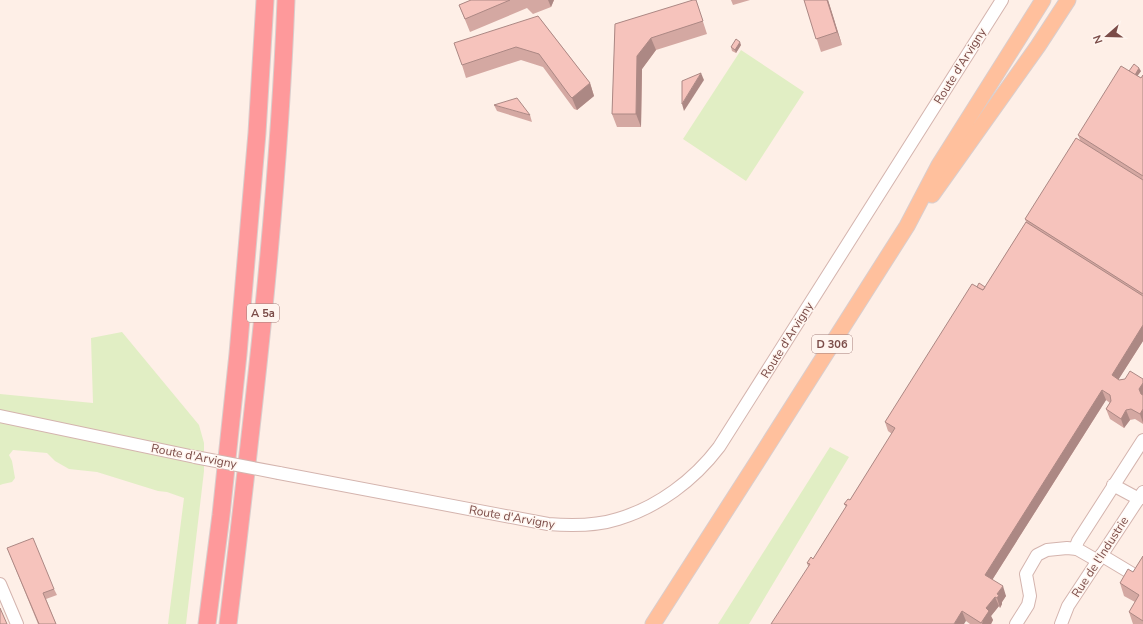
<svg xmlns="http://www.w3.org/2000/svg" width="1143" height="624" font-family="'Nunito Sans',sans-serif">
<style>
.green{fill:#e1eec4}
.lines{fill:none;stroke-linecap:round;stroke-linejoin:round}
.minor-casing{stroke:#d4b4ae;stroke-width:14}
.major-casing{stroke:#dacdcc;stroke-width:17}
.highway-casing{stroke:#dacdcc;stroke-width:19}
.minor{stroke:#fff;stroke-width:12}
.major{stroke:#ffc09d;stroke-width:15}
.highway{stroke:#fe999b;stroke-width:17}
.minor-bridge-casing{stroke:#d4b4ae;stroke-width:14;stroke-linecap:butt}
.minor-bridge{stroke:#fff;stroke-width:12}
.wall{fill:#d4a8a2}
.shaded-wall{fill:#ac8884}
.building{fill:#f6c3bc;stroke:#ac8884}
.labels{text-anchor:middle;dominant-baseline:central;stroke-width:3;stroke-linejoin:round;paint-order:stroke}
.shield{fill:#fff5ef;stroke:#a37f7a;stroke-width:1}
.shield-label{font-size:11px;font-weight:bold;fill:#7b4c48}
.street-label{font-size:12px;fill:#7b4c48;stroke:#fff5ef}
</style>
<rect width="100%" height="100%" fill="#feefe7"/>
<g class="green">
<polygon points="741,50 804,92 746,181 683,139"/>
<polygon points="122,332 199,425 204,443 204,471 186,624 168,624 184,498 167,492 158,491 97,472 69,469 55,461 47,453 13,450 9,455 12,461 15,478 12,482 3,484 0,485 0,394 93,403 91,338"/>
<polygon points="830,447 849,457 749,624 718,624"/>
</g>
<g class="lines">
<defs>
<g id="minor">
<polyline points="0,416 195,457"/>
<path d="M279 473 548 524C571 526 596 526 618 519 658 507 694 480 719 447L1002 0"/>
<polyline points="1113,485 1139,499"/>
<polyline points="1101,555 1131,573"/>
<polyline points="1098,561 1077,549 1076,546 1078,541 1143,440"/>
<polyline points="0,584 17,624"/>
<polyline points="1016,624 1028,605 1030,596 1026,574 1037,555 1047,550 1067,548 1077,549"/>
<polyline points="1061,624 1068,606 1143,492"/>
</g>
<g id="major">
<polyline points="932,195 1038,46 1068,0"/>
<polyline points="653,624 757,462 907,226 939,165 1043,0"/>
</g>
<g id="highway">
<polyline points="207,624 221,515 238,354 257,133 265,0"/>
<path d="M228 624C253 417 278 209 286 0"/>
</g>
</defs>
<use href="#minor" class="minor-casing"/>
<use href="#major" class="major-casing"/>
<use href="#highway" class="highway-casing"/>
<use href="#minor" class="minor"/>
<use href="#major" class="major"/>
<use href="#highway" class="highway"/>
<defs>
<polyline id="minor-bridge" points="195,457 279,473"/>
</defs>
<use href="#minor-bridge" class="minor-bridge-casing"/>
<use href="#minor-bridge" class="minor-bridge"/>
</g>
<g class="wall">
<polygon points="471,0 554,0 551,7 533,14 527,8 470,32 459,5"/>
<polygon points="696,0 707,34 656,50 642,69 641,127 617,127 612,114 615,24"/>
<polygon points="731,0 750,0 733,5"/>
<polygon points="804,0 828,0 842,45 821,52"/>
<polygon points="538,16 590,83 594,96 577,110 574,109 543,67 521,60 466,78 462,65"/>
<polygon points="741,45 736,53 732,51 731,47"/>
<polygon points="1129,71 1141,71 1137,76 1141,78 1143,75 1143,341 1118,380 1119,380 1143,379 1143,424 1135,419 1130,420 1124,428 1110,419 1106,409 1110,403 1106,400 992,580 1006,596 1002,602 1002,604 1000,608 999,606 991,616 993,620 991,624 970,624 966,621 808,566 807,563 813,559 846,507 844,504 850,500 892,434 888,431 885,422 977,287 985,287 1026,222 1025,219 1080,140 1078,135"/>
<polygon points="494,105 530,115 532,122 497,111"/>
<polygon points="7,548 54,589 57,595 46,599 56,624 60,624 38,624"/>
<polygon points="1143,556 1143,624 1133,624 1129,612 1135,602 1124,596 1120,583 1133,572"/>
</g>
<g class="shaded-wall">
<polygon points="548,0 554,0 551,7"/>
<polygon points="827,0 828,0 842,45 837,32"/>
<polygon points="651,38 656,50 642,69 641,127 636,114 637,56"/>
<polygon points="740,42 741,45 736,53 735,50"/>
<polygon points="1139,68 1141,71 1134,81 1133,78"/>
<polygon points="701,73 704,80 684,111 682,104"/>
<polygon points="590,83 594,96 577,110 572,98"/>
<polygon points="1143,325 1143,341 1115,385 1112,375"/>
<polygon points="1143,383 1143,400 1139,389"/>
<polygon points="1102,390 1106,400 989,585 985,575"/>
<polygon points="1143,409 1143,423 1140,414"/>
<polygon points="1126,410 1130,420 1124,428 1121,419"/>
<polygon points="1003,586 1006,596 1002,602 1002,604 1000,608 997,598 997,594"/>
<polygon points="995,597 999,606 991,616 993,620 991,624 982,624 986,608"/>
<polygon points="962,611 966,621 964,624 954,624"/>
</g>
<g class="building">
<polygon points="471,0 510,0 465,19 459,5"/>
<polygon points="693,0 696,0 703,21 651,38 637,56 636,114 612,114 615,24"/>
<polygon points="804,0 827,0 837,32 816,39"/>
<polygon points="538,16 590,83 572,98 570,96 539,54 516,47 462,65 454,43"/>
<polygon points="736,39 740,42 735,50 731,47"/>
<polygon points="1134,64 1139,68 1135,75 1129,71"/>
<polygon points="1121,66 1141,78 1143,75 1143,176 1078,135"/>
<polygon points="701,73 682,104 682,81"/>
<polygon points="517,98 530,115 494,105"/>
<polygon points="1076,138 1143,180 1143,294 1025,219"/>
<polygon points="1026,222 1143,296 1143,325 1112,375 1119,380 1125,379 1130,371 1143,379 1143,383 1139,389 1141,394 1143,395 1143,409 1140,414 1131,409 1126,410 1121,419 1106,409 1111,401 1110,395 1102,390 985,575 1003,586 997,594 999,595 997,598 995,597 986,608 989,611 981,623 962,611 954,624 771,624 810,564 807,563 811,557 813,559 847,505 844,504 848,499 850,500 895,428 885,422 972,284 983,290"/>
<polygon points="979,283 985,287 983,290 977,287"/>
<polygon points="33,538 54,589 43,593 56,624 39,624 7,548"/>
<polygon points="1143,556 1143,621 1129,612 1139,595 1120,583 1128,569 1133,572"/>
<polygon points="0,608 7,624 0,624"/>
</g>
<g class="labels">
<g class="shield">
<rect x="247" y="304" width="32" height="18" rx="3"/>
<rect x="812" y="335" width="40" height="18" rx="3"/>
</g>
<g class="shield-label">
<text x="263" y="313">A 5a</text>
<text x="832" y="344">D 306</text>
</g>
<g class="street-label">
<text transform="translate(960 66) rotate(-58)">Route d'Arvigny</text>
<text transform="translate(787 340) rotate(-58)">Route d'Arvigny</text>
<text transform="translate(194 456) rotate(11)">Route d'Arvigny</text>
<text transform="translate(512 517) rotate(10)">Route d'Arvigny</text>
<text transform="translate(1100 557) rotate(-57)">Rue de l'Industrie</text>
</g>
</g>
<g transform="translate(1107 36) rotate(250)" stroke="#fff5ef" stroke-width="3" paint-order="stroke">
<path d="M0-3L7 15L0 10L-7 15Z" fill="#7b4c48"/>
<text y="-6" font-size="11" font-weight="bold" text-anchor="middle" fill="#7b4c48">N</text>
</g>
</svg>
